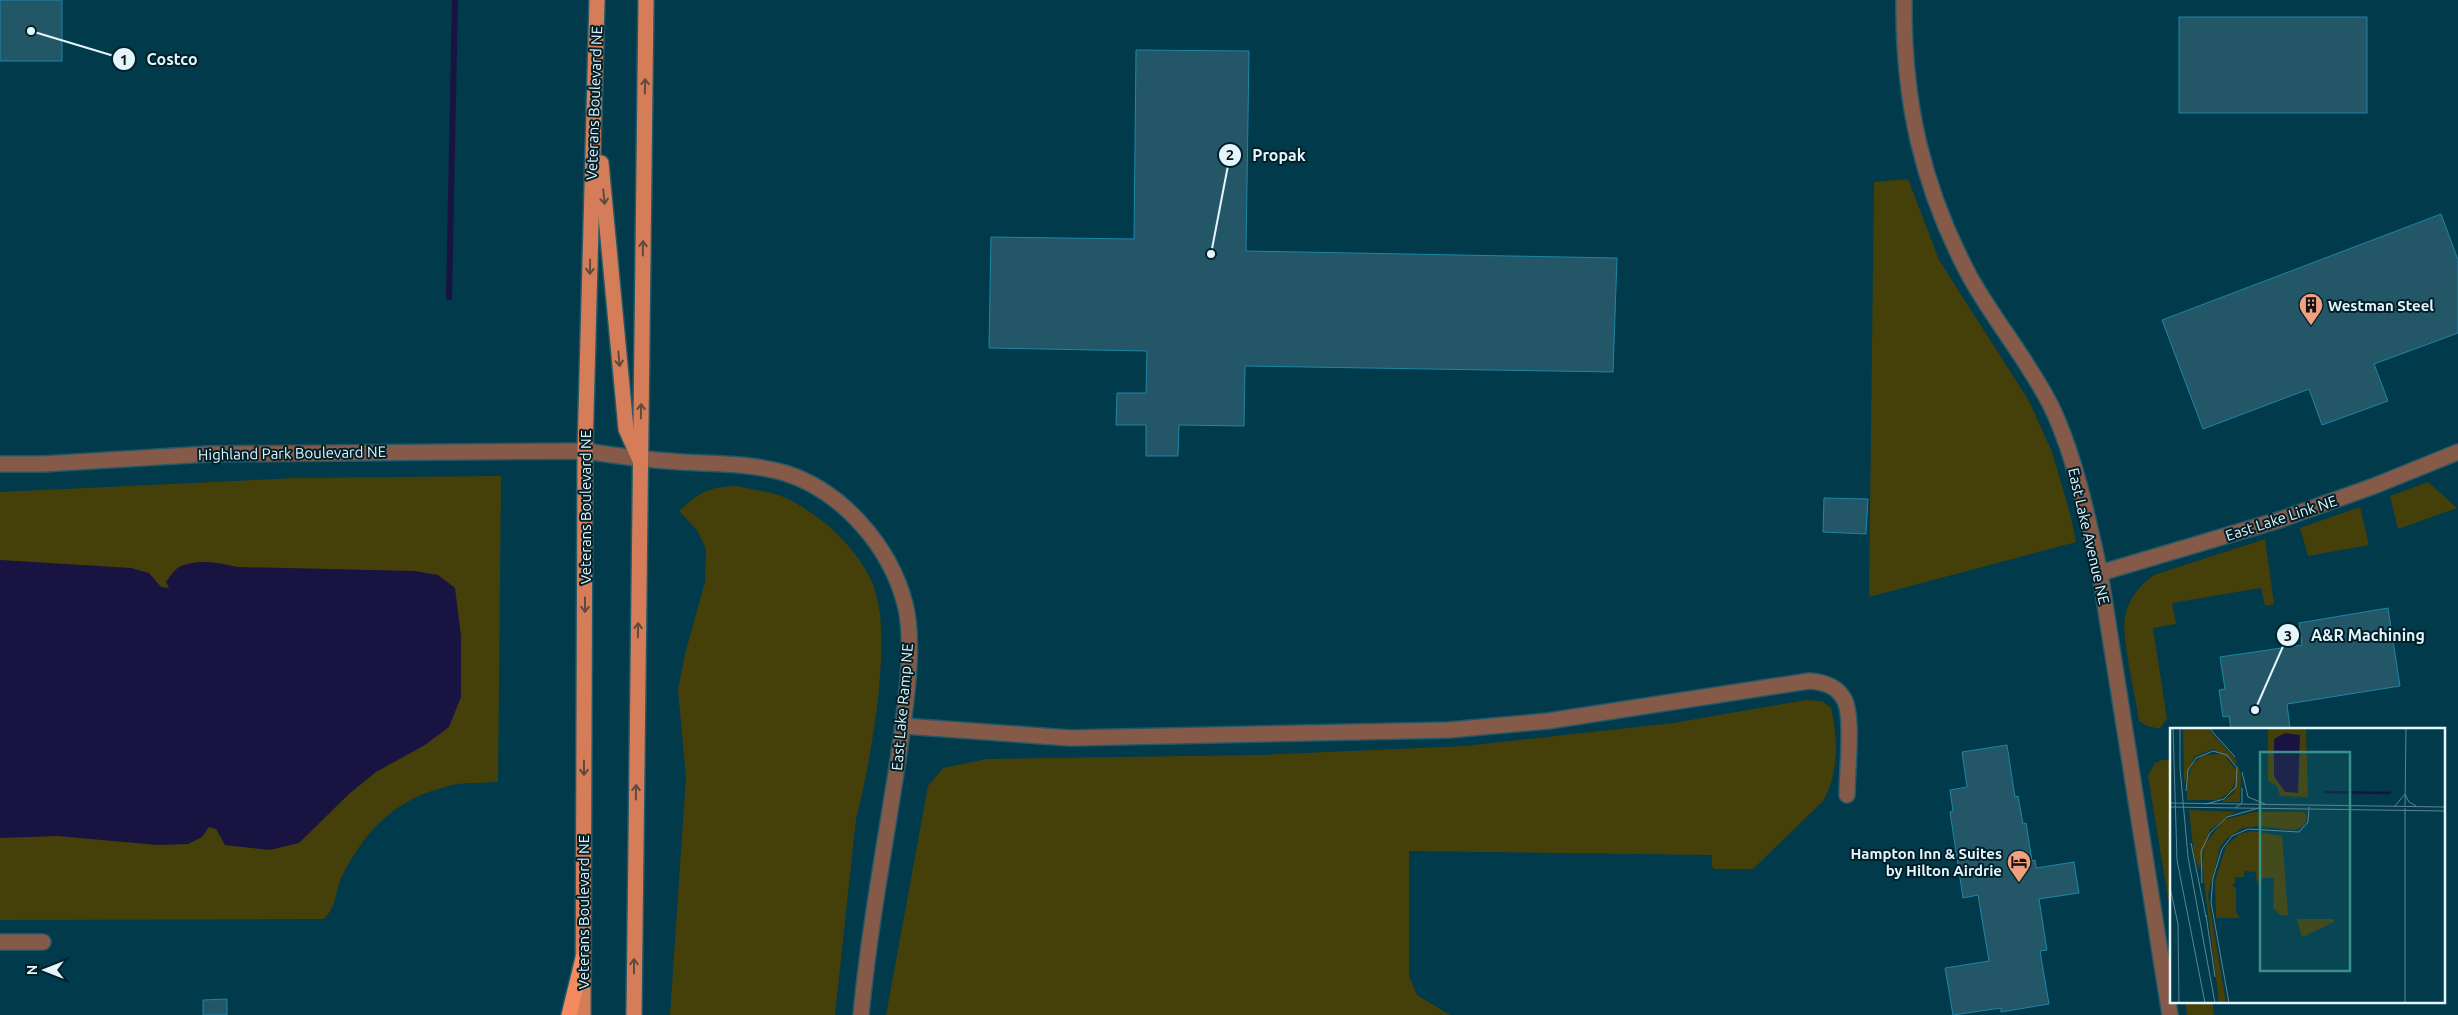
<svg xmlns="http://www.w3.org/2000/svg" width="2458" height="1015" font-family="Ubuntu,sans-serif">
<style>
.green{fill:#45400a}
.water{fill:#191341}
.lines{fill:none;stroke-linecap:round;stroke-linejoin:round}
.stream{stroke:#191341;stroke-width:6}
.building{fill:#235667;stroke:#1c87a7}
.minor-casing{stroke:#245867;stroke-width:18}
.major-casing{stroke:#245867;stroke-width:18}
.highway-casing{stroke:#245867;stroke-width:18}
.minor{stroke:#865a48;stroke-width:15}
.major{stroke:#d57d58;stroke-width:15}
.highway{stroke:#f48a5d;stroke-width:15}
.oneway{stroke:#604a3e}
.labels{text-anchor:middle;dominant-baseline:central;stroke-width:4;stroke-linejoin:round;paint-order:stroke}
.street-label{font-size:15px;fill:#e4f6fc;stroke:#012029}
.poi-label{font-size:15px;font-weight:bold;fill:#e4f6fc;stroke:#012029;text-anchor:start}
.inset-river{fill:none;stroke:#191341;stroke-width:2.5}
.inset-road{fill:none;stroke:#5b8592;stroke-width:1}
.view{fill:#3a908a;fill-opacity:0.15;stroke:#3a908a;stroke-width:2.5}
.inset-edge{fill:none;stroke:#e4f6fc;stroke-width:2.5}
.leader{fill:none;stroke:#e4f6fc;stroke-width:2}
.callout-dot{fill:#e4f6fc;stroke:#012029;stroke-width:2}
.mark-label{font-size:15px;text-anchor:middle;font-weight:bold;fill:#111}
.callout-label{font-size:16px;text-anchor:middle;font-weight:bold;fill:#e4f6fc;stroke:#012029;stroke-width:4;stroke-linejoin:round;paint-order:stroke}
</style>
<rect width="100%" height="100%" fill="#003a4b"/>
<g class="green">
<polygon points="1908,179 1939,260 2029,401 2052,452 2070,513 2076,542 1869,597 1874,182"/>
<path d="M501 476 498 782C482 783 463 782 448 786 396 799 367 828 343 874 334 891 338 905 324 919L0 920V492L297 478Z"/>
<polygon points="2428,482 2457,508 2398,529 2390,496"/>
<path d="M737 486C753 490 774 492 788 499 823 517 854 545 871 580 896 630 870 764 856 819L835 1015H670L686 777 678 690 685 654 705 582 706 549 697 530 679 511C700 492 708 487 737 486Z"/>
<polygon points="2360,507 2369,545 2308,556 2300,528"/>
<path d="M2265 539 2274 604 2265 606 2261 588 2172 603 2176 624 2153 628 2167 719 2160 728C2151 728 2147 726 2139 721 2136 696 2121 638 2125 616 2129 598 2140 585 2154 575Z"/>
<path d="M1806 700 1822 701 1831 708C1838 739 1839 773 1823 801L1753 869H1715L1712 867V855L1409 851V976L1417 995 1450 1015H886L928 786 943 768 987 759 1259 755 1465 746 1673 723Z"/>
<polygon points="2162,760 2170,760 2172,763 2172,922 2148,776 2155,763"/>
<polygon points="2185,1001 2212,1001 2214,1015 2187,1015"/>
</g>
<path class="water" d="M0 560 131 568 149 573 161 587 169 588 166 582C170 577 174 570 179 567 197 558 220 563 238 567L415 571 438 575 455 588 461 636V697L449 727 425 745 376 772 349 794 299 843 270 850 225 845 216 829 209 827 202 837 188 844 157 845 57 836 0 838Z"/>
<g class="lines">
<polyline class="stream" points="449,297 455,0"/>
</g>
<g class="building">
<rect x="0" y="0" width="62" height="61"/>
<rect x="2179" y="17" width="188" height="96"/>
<polygon points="1136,50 1249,51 1246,251 1617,258 1613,372 1245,366 1244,426 1179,425 1178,456 1146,456 1146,425 1116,425 1117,393 1146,393 1147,351 989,348 991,237 1134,239"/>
<polygon points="2441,214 2458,260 2458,333 2374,364 2388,401 2322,425 2309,389 2203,429 2162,320"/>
<polygon points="1824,498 1868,499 1866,534 1823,532"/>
<polygon points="2388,608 2400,686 2287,704 2290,729 2231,729 2229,716 2223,717 2219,690 2225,689 2220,657 2302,645 2299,623"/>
<polygon points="2007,745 2015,797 2018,796 2023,824 2026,823 2032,861 2035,860 2036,868 2074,862 2079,893 2039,899 2047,950 2040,951 2049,1004 2001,1012 2001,1008 1953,1015 1945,968 1989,961 1978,895 1963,898 1950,812 1953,811 1950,790 1967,787 1962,752"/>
<polygon points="227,999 227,1015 203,1015 203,1000"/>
</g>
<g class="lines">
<defs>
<g id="minor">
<path d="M1904 0C1903 101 1922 187 1970 277 1994 320 2026 358 2049 402 2074 451 2088 519 2100 573L2170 1015"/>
<path d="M0 464H43L208 454 585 451C617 456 649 460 681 462 716 464 751 463 785 473 842 491 890 546 905 604 916 646 904 716 898 760 885 845 869 930 861 1015"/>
<polyline points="2100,573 2279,520 2374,486 2458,452"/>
<path d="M903 726 1070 738 1449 730 1548 721 1809 681C1824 682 1838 686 1845 701 1853 719 1847 773 1847 795"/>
<polyline points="0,942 43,942"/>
</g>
<g id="major">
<polyline points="601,163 626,429 639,458"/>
<polyline points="583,1015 585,451 597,0"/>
<polyline points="634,1015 646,0"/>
</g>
<polyline id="highway" points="569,1015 583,958"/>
</defs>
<use href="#minor" class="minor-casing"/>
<use href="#major" class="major-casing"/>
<use href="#highway" class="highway-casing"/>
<use href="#minor" class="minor"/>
<use href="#major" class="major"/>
<use href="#highway" class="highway"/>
</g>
<defs><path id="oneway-shaft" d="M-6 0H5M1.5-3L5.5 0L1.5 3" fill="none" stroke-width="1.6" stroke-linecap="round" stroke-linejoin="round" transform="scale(1.25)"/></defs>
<g class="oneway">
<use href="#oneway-shaft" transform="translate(645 86) rotate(-89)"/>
<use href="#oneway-shaft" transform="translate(604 197) rotate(84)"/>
<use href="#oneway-shaft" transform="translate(643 248) rotate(-89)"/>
<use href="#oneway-shaft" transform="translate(590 267) rotate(91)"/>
<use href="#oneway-shaft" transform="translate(619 359) rotate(85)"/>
<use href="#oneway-shaft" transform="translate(641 411) rotate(-89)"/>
<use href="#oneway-shaft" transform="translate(585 605) rotate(90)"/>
<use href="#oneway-shaft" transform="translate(638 630) rotate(-89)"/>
<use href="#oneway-shaft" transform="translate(584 768) rotate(90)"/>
<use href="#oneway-shaft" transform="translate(636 792) rotate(-89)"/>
<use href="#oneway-shaft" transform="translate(634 966) rotate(-90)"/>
</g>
<defs>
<symbol id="building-pin" viewBox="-11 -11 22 30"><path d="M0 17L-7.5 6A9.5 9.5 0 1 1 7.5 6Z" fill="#f2a07f" stroke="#012029"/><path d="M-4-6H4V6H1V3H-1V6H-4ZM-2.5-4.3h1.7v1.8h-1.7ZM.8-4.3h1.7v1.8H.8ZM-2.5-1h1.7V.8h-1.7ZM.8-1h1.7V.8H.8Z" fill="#111"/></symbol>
<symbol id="hotel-pin" viewBox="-11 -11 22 30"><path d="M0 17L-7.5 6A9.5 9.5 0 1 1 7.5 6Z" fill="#f2a07f" stroke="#012029"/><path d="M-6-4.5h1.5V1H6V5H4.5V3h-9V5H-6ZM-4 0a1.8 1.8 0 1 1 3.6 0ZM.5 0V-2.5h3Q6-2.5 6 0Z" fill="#111"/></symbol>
</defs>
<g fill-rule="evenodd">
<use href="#building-pin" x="2297" y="291" width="28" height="38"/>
<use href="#hotel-pin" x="2005" y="848" width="28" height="38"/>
</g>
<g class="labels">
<g class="street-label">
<text transform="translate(594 103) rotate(-88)">Veterans Boulevard NE</text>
<text transform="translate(292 453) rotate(-1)">Highland Park Boulevard NE</text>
<text transform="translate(585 507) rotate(-90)">Veterans Boulevard NE</text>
<text transform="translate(2281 518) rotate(-18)">East Lake Link NE</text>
<text transform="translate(2089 536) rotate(77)">East Lake Avenue NE</text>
<text transform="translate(902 707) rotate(-85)">East Lake Ramp NE</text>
<text transform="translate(583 912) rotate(-90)">Veterans Boulevard NE</text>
</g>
<g class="poi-label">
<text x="2328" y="305">Westman Steel</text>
<text x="2002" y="853" text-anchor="end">Hampton Inn &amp; Suites<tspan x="2002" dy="17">by Hilton Airdrie</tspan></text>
</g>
</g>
<g transform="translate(2170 728)">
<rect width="275" height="275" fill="#003a4b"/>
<path d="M13 0H37L66 32 71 47 70 74H51L64 65 67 36 43 21 24 29 14 56ZM136 0 138 69 110 68 107 58 98 53V1L87 0ZM53 26 67 43 62 63 48 72H17V54L22 37 33 27ZM19 82 64 84 40 102 29 141 24 127ZM84 84H135L137 90 134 97 125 102 87 98 72 100 56 111 50 119 38 168 56 275H49L32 137 36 115 54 92ZM82 103 112 108 118 187H110L103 180 104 150H93L87 156 86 144 74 143V149H65V156H62L66 161V184L70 190H46L45 153 56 118 70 106ZM127 191H164V194L132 209Z" fill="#45400a"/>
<path d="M115 5 130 7 128 65 115 64 104 48V11Z" fill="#191341"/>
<path class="inset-river" d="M154 64 221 65"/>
<path class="inset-road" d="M3 0 7 132 35 275M10 0V40L18 129 45 275M39 0 65 29M72 44 78 69 95 76M16 63 18 42 26 30 43 23 57 27 67 40 66 59 54 71 36 76M235 66 239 74 246 78M0 75 275 79M225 78 235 66M235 78 236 0M0 79 275 83M65 80 72 75V60M21 115 36 189M32 155 31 123 40 105 57 89 89 80M0 159 8 196 9 275M36 187 45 249M59 275 41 174 43 150 52 121 62 108 78 101 129 104 138 94 139 79M235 275V80"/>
<path class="view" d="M90 24H180V243H90Z"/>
<rect width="275" height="275" class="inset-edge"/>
</g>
<path class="leader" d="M31 31L124 59M1211 254L1230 155M2255 710L2288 635"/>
<g class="callout-dot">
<circle cx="31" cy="31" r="5"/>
<circle cx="1211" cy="254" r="5"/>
<circle cx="2255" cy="710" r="5"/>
<circle cx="124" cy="59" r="12"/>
<circle cx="1230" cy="155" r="12"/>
<circle cx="2288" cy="635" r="12"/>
</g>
<g class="mark-label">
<text x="124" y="65">1</text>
<text x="1230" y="160">2</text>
<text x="2288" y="641">3</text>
</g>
<g class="callout-label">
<text x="172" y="65">Costco</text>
<text x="1279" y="161">Propak</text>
<text x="2368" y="641">A&amp;R Machining</text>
</g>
<g transform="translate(45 970) rotate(270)" stroke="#012029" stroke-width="4" paint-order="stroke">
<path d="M0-4L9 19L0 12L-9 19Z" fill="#e4f6fc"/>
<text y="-8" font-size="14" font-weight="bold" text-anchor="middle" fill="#e4f6fc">N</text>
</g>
</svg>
